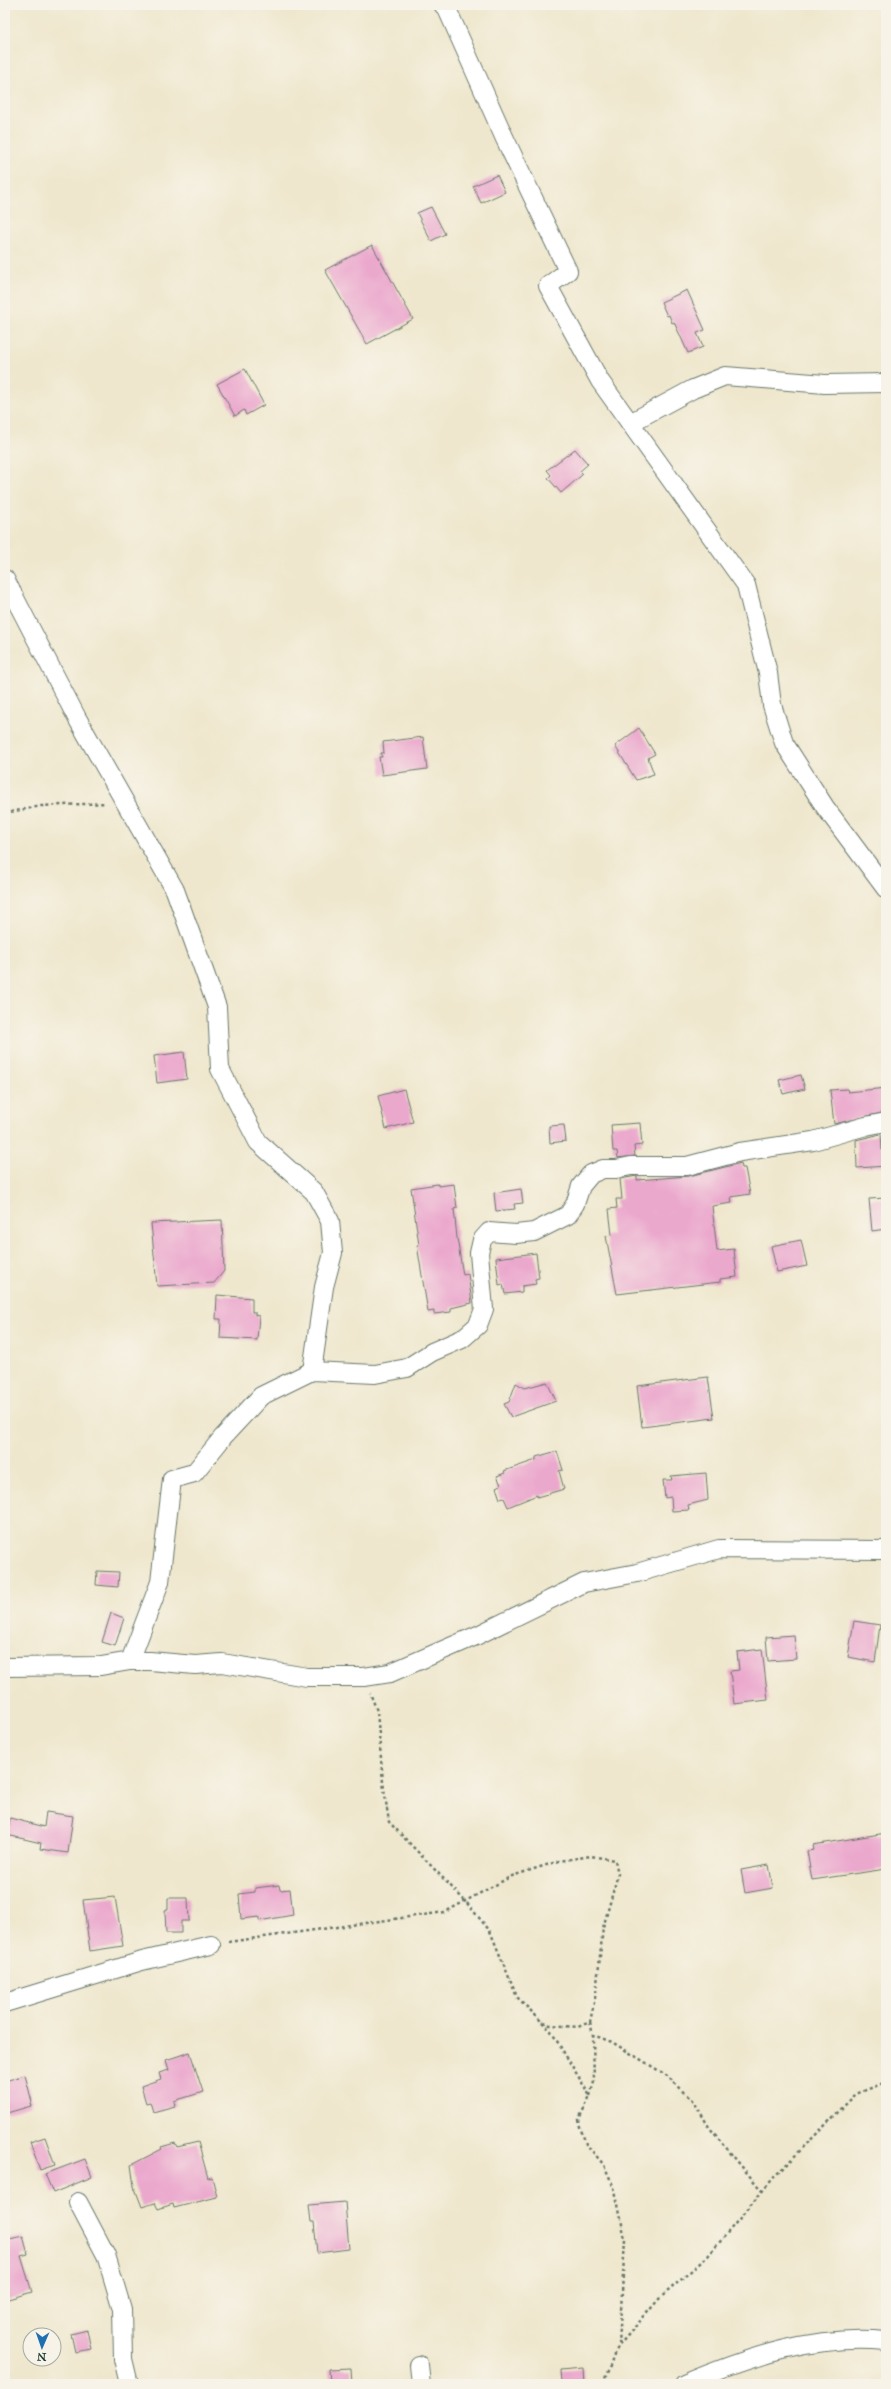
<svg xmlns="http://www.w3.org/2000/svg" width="891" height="2389" font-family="'IM FELL Great Primer',serif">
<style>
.building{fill:#eba8cd}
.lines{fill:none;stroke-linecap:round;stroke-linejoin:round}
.minor-casing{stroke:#68786a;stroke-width:20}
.path{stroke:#68786a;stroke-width:2.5;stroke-dasharray:3 3;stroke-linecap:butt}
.minor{stroke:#fff;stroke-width:18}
</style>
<rect width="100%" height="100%" fill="#f7f3e8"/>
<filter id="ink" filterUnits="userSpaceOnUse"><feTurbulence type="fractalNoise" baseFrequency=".025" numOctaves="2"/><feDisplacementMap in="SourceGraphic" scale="8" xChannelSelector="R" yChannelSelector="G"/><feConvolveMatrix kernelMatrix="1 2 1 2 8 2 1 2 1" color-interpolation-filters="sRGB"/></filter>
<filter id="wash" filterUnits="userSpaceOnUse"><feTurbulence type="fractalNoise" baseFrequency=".012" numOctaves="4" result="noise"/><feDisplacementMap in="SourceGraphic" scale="16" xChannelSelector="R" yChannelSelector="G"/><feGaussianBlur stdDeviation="0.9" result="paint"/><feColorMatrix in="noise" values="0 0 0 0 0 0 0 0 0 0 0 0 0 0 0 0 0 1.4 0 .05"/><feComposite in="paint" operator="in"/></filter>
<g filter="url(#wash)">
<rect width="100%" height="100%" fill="#efe7cd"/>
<g id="blocks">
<g class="building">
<polygon points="497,175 505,192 481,203 473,186"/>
<polygon points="431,207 445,234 431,241 417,213"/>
<polygon points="372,245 413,319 367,344 325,270"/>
<polygon points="687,290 705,330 697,333 703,347 688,353 674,322 672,323 669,315 667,316 661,302"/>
<polygon points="245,369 264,405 246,415 244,410 235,416 217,384"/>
<polygon points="575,449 588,464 580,471 583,474 561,493 548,478 551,475 547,470"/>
<polygon points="639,728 655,754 648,758 654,774 636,780 615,746"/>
<polygon points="423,737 427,769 382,775 379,757 382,757 381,753 384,753 383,742"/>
<polygon points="184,1052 187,1079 157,1083 154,1056"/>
<polygon points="801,1075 805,1089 783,1094 779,1080"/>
<polygon points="886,1088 886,1112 834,1124 830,1090 847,1089 848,1092"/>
<polygon points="404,1089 413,1122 386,1129 378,1096"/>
<polygon points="640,1123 642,1145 634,1146 635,1156 618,1158 617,1151 613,1151 611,1125"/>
<polygon points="564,1125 566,1141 550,1143 549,1126"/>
<polygon points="881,1134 882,1150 886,1150 886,1166 857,1168 856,1140"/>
<polygon points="741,1163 742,1168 745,1168 750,1194 731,1197 732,1203 712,1206 717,1251 734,1249 737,1277 720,1279 720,1282 617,1294 606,1236 612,1235 609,1209 617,1208 616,1199 622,1199 620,1179 637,1176 637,1180 689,1176"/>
<polygon points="438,1184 438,1186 454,1184 457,1208 454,1209 457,1238 463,1275 468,1274 472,1303 451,1308 451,1312 434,1314 434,1311 428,1312 417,1245 419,1245 411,1188"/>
<polygon points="521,1189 523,1203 514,1204 515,1209 496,1211 494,1193"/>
<polygon points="886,1198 886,1229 872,1231 869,1199"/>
<polygon points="222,1220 224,1271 214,1283 157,1286 151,1223"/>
<polygon points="801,1240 807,1266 777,1272 771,1246"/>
<polygon points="536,1253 539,1278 535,1279 536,1284 522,1286 522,1292 505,1294 503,1284 499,1285 496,1258"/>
<polygon points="217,1295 252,1298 252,1312 255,1312 255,1315 259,1316 257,1340 220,1338 221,1319 216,1319"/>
<polygon points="708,1377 714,1418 642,1427 637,1386"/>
<polygon points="547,1382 556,1401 511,1417 504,1404 509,1402 516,1383 525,1388"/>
<polygon points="557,1451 563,1470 559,1471 564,1489 537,1497 537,1495 508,1507 504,1498 500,1499 496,1487 501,1485 497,1476 505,1473 504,1471 536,1460 536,1457"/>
<polygon points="706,1473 708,1500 688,1505 689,1510 672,1511 671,1497 665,1498 663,1480 672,1480 671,1476"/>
<polygon points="97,1571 119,1572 118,1587 96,1585"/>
<polygon points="111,1613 124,1618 115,1646 102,1642"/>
<polygon points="854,1621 880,1625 875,1662 848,1657"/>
<polygon points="794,1635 796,1659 768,1661 766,1637"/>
<polygon points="762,1649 768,1700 734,1704 730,1671 739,1670 737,1652"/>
<polygon points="46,1812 73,1816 68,1853 40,1849 41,1843 7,1835 10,1818 44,1827"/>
<polygon points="886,1833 886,1869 812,1880 807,1851 814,1850 813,1845"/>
<polygon points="769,1865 773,1888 745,1893 741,1870"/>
<polygon points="279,1885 280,1890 290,1889 293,1915 259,1921 259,1917 241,1919 239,1894 255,1892 255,1888"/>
<polygon points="115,1897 123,1946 90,1951 83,1900"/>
<polygon points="168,1898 188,1898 189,1921 181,1921 181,1933 166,1933 165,1910 168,1910"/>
<polygon points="190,2052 203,2092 174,2101 175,2106 153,2112 150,2102 146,2103 141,2086 161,2079 159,2073 169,2070 166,2060"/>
<polygon points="25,2075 32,2102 30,2103 31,2106 7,2113 5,2106 5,2081"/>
<polygon points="45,2137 55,2165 40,2170 30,2142"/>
<polygon points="198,2142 208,2178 212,2177 217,2197 174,2208 173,2204 158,2209 155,2203 142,2207 134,2186 131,2165 162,2149 161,2147 175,2143 177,2147"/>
<polygon points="85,2159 92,2177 53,2193 45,2174"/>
<polygon points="345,2202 349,2249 317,2253 314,2222 311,2222 309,2205"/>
<polygon points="23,2236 28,2254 21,2256 32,2292 5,2300 5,2240"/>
<polygon points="87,2330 91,2349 75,2352 71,2334"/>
<polygon points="351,2368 352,2384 330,2384 329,2369"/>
<polygon points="583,2368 584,2384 561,2384 560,2370"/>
</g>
</g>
</g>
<g filter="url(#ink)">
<use href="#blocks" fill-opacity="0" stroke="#68786a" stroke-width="1"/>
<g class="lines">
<defs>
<g id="minor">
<polyline points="443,5 447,9 505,139 568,271 548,286 600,381 746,585 768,673 772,705 784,743 825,807 886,889"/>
<polyline points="630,423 693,389 725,376 825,384 886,383"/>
<polyline points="5,579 77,718 175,890 217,1007 220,1069 258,1142 314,1192 330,1221 333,1253 324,1287 312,1371"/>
<polyline points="130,1661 150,1661 195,1665 222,1663 307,1677 364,1677 390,1673 478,1635 584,1583 637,1573 719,1549 886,1550"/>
<polyline points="5,1667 101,1666 130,1661 160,1582 172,1479 194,1473 223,1437 261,1396 312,1371 375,1374 407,1368 432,1352 462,1339 478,1325 484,1309 479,1253 482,1240 489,1232 516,1234 534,1232 568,1215 575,1204 581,1186 591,1174 603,1169 616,1169 631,1166 687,1166 740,1152 813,1141 866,1126 886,1122"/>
<polyline points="5,2003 142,1961 211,1945"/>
<polyline points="78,2202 106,2255 122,2309 123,2359 129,2384"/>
<polyline points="419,2365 421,2384"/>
<path d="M684 2384C748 2357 816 2334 886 2341"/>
</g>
</defs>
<use href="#minor" class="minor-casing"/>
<g class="path">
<polyline points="5,813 41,806 106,803"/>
<polyline points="228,1942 445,1912 512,1876 559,1861 591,1856 615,1860 618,1874 603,1928 596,1993 590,2022 578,2027 550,2025 541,2021 517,1997 490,1931 466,1902 389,1822 383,1782 377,1711 370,1693"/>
<polyline points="542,2022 551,2031 590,2096 579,2119 580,2127 586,2144 604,2165 615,2190 625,2239 619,2345"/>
<polyline points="590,2022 593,2035 612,2042 666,2075 693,2100 709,2127 762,2191"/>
<polyline points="590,2096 594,2082 593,2035"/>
<polyline points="603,2384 616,2349 659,2299 708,2256 776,2175 856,2094 886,2082"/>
</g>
<use href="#minor" class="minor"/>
</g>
</g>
<rect width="891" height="2389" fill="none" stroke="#f7f3e8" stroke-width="20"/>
<g transform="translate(42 2347) rotate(182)"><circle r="19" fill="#f7f3e8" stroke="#a1aaa0"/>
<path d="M0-3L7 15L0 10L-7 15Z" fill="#1f6fb2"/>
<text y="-6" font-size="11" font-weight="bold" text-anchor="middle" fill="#1f3d34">N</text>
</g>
</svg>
